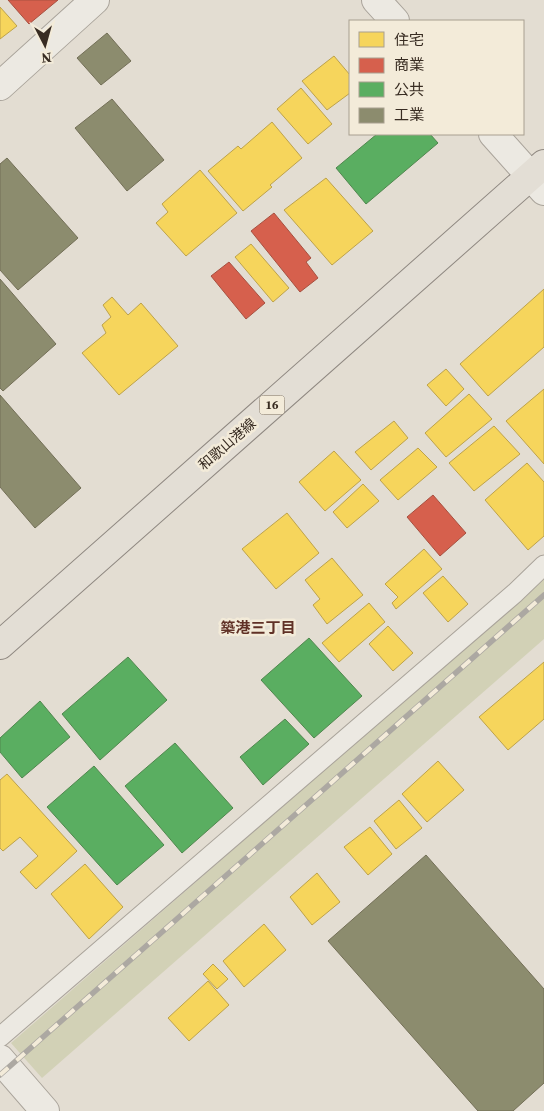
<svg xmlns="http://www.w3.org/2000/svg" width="544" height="1111" font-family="'Source Serif 4','Noto Sans JP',serif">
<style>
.green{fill:#d2d1b6}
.homes{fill:#f6d55c;stroke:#bda24b}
.shops{fill:#d6604d;stroke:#a75040}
.public{fill:#5aae61;stroke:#50874e}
.industry{fill:#8c8c6e;stroke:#736f57}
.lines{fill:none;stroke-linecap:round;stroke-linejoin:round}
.lane-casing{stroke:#a9a39a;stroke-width:21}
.street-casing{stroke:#a9a39a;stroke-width:30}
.primary-casing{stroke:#8f8881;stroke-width:30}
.lane{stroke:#ece9e2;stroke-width:19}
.street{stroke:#ece9e2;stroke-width:28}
.primary{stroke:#e3ded5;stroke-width:28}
.rail-casing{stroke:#aca8a2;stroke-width:5.5}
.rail{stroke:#f3ebd9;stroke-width:4;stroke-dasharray:11;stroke-linecap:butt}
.labels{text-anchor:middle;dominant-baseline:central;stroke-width:5;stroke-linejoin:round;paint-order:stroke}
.shield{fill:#f3ebd9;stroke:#706559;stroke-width:1}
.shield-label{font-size:12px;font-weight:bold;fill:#382c22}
.street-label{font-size:14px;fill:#382c22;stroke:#f3ebd9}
.neighbourhood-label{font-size:15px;font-weight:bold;fill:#603126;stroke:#f3ebd9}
</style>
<rect width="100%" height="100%" fill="#e3ddd2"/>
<polygon class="green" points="544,579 544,639 42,1078 11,1043"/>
<g class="homes">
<polygon points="0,7 17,26 0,39"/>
<polygon points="334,56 350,75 350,93 327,110 302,81"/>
<polygon points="301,88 332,124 308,144 277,109"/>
<polygon points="272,122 302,158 270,185 272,187 243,211 208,171 238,146 241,149"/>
<polygon points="200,170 237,213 186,256 156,223 168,212 162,204"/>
<polygon points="326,178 373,231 332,265 284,210"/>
<polygon points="251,244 289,288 273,302 235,257"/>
<polygon points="544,289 544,347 488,396 460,364"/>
<polygon points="112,297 128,315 141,303 178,346 119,395 82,353 106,333 102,325 111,317 103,305"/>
<polygon points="446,369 464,389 446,406 427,385"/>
<polygon points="544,389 544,464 506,421"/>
<polygon points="469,394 492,419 446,457 425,433"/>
<polygon points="394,421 408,438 371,470 355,452"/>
<polygon points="494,426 520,454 474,491 449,463"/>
<polygon points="418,448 437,467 398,500 380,480"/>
<polygon points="334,451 361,480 325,511 299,482"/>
<polygon points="527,463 544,482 544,536 528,550 485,500"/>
<polygon points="363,484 379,501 347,528 333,512"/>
<polygon points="287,513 319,553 276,589 242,549"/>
<polygon points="424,549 442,569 396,609 392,603 398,597 385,584"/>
<polygon points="332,558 363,595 327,624 313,605 320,599 305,580"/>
<polygon points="443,576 468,604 448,622 423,593"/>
<polygon points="369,603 385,622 339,662 322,643"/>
<polygon points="388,626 413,653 393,671 369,644"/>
<polygon points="544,662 544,719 508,750 479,717"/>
<polygon points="438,761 464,790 427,822 402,794"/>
<polygon points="7,774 77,851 36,889 20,872 38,856 20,837 3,851 0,848 0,780"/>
<polygon points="399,800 422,828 396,849 374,821"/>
<polygon points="370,827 392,854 368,875 344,847"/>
<polygon points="85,864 123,907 89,939 51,894"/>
<polygon points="317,873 340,902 312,925 290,897"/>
<polygon points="264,924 286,950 244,987 223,961"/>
<polygon points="213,964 228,979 217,989 203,974"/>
<polygon points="208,981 229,1005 189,1041 168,1018"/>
</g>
<g class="shops">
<polygon points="8,0 58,0 29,24"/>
<polygon points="274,213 311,258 306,262 318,278 300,292 251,231"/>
<polygon points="229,262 265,303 246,319 211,276"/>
<polygon points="433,495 466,533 440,556 407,517"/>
</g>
<g class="public">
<polygon points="377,134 430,134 438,143 366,204 336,168"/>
<polygon points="309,638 362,696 314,738 261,680"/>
<polygon points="128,657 167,700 100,760 62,714"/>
<polygon points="40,701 70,737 22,778 0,752 0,738"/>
<polygon points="285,719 309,744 263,785 240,757"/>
<polygon points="175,743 233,808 182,853 125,786"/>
<polygon points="94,766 164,845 117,885 47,807"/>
</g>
<g class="industry">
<polygon points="107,33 131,61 101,85 77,58"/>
<polygon points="112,99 164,160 127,191 75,128"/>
<polygon points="7,158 78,238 18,290 0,270 0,164"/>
<polygon points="0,279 56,344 3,391 0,388"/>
<polygon points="0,395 81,488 35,528 0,487"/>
<polygon points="426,855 544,989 544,1083 513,1111 478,1111 328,941"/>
</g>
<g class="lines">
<defs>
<polyline id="lane" points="0,1037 515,593 544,565"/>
<g id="street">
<polyline points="376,0 395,21"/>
<polyline points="0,86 95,0"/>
<polyline points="493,134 544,191"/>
<polyline points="0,1059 45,1111"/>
</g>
<polyline id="primary" points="0,645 544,164"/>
</defs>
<use href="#lane" class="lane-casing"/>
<use href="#street" class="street-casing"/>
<use href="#primary" class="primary-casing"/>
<use href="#lane" class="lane"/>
<use href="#street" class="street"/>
<use href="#primary" class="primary"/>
<defs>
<polyline id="rail" points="0,1075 544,595"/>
</defs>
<use href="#rail" class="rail-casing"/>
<use href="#rail" class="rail"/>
</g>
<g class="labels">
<rect class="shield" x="259.5" y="395.5" width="25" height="19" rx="4"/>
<g class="shield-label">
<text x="272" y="405">16</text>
</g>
<g class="street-label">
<text transform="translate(227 444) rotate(-41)">和歌山港線</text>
</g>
<g class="neighbourhood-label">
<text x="258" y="627">築港三丁目</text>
</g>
</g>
<rect x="349" y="20" width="175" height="115" fill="#f3ebd9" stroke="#a89f90"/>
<rect x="359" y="32" width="25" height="15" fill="#f6d55c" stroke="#a89f90"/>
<text x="394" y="45" font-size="15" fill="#382c22">住宅</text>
<rect x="359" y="58" width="25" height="15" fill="#d6604d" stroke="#a89f90"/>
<text x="394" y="70" font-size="15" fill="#382c22">商業</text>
<rect x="359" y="82" width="25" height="15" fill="#5aae61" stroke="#a89f90"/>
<text x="394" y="95" font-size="15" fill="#382c22">公共</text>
<rect x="359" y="108" width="25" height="15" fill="#8c8c6e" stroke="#a89f90"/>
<text x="394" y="120" font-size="15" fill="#382c22">工業</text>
<g transform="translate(45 45) rotate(174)" stroke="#f3ebd9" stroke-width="4" paint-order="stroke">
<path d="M0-4L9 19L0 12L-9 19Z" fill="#382c22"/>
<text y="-8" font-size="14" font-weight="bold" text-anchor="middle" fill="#382c22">N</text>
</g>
</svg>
